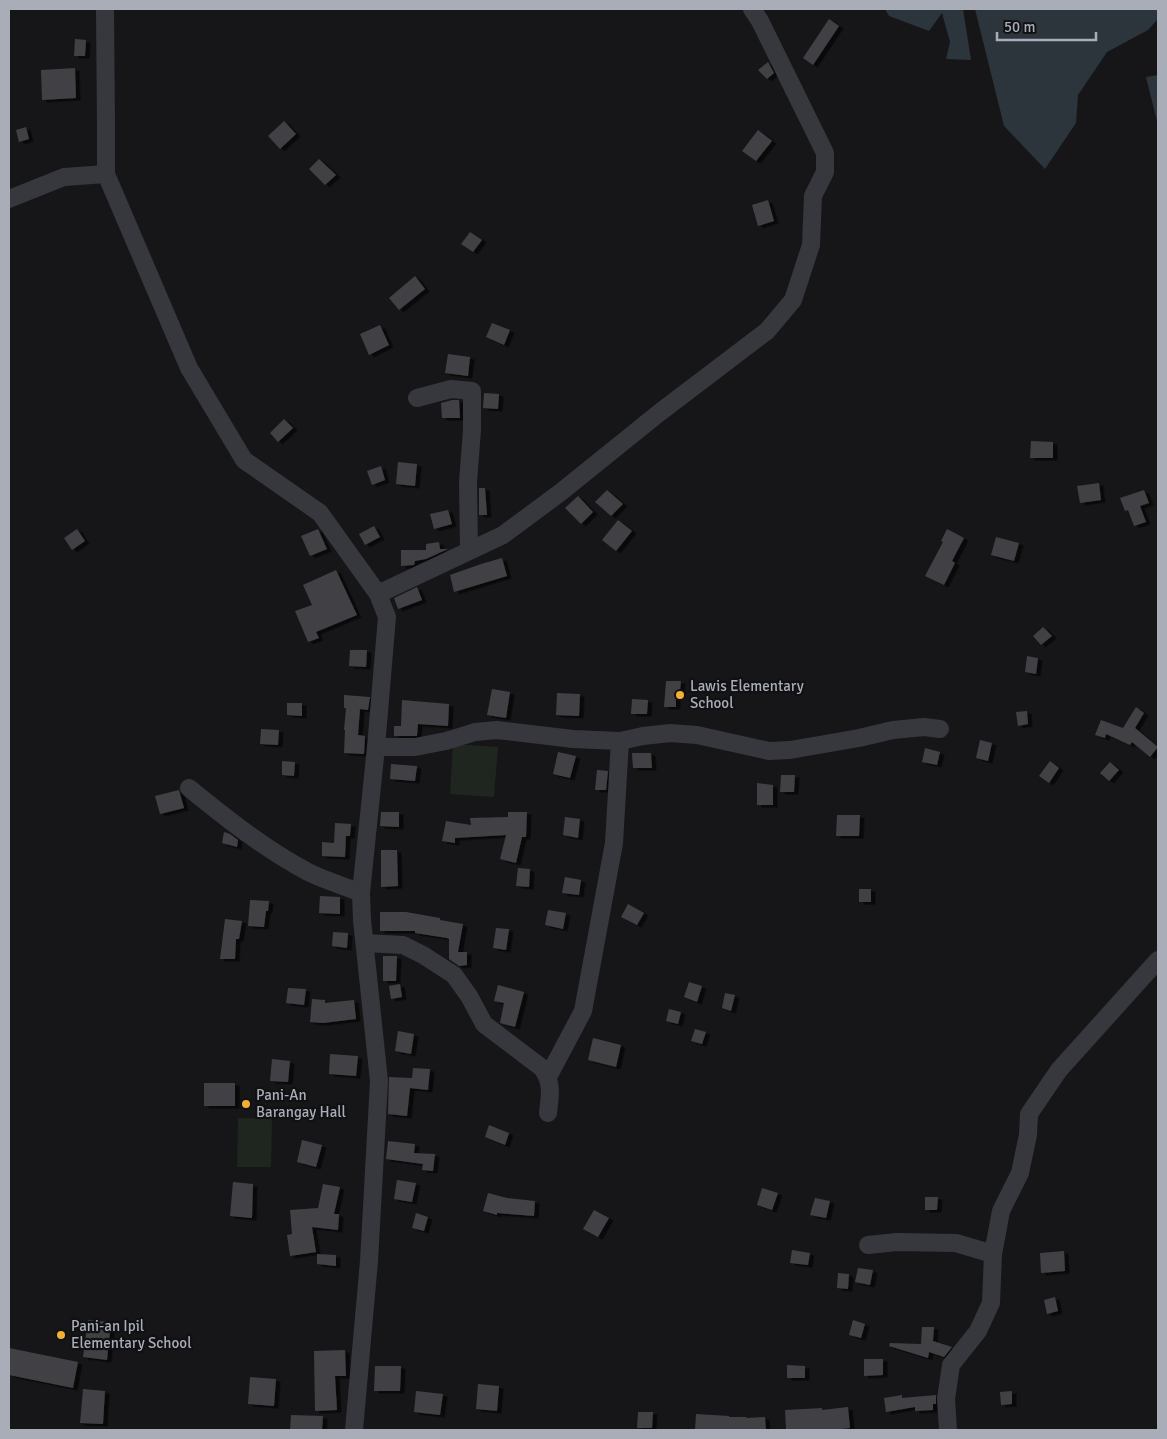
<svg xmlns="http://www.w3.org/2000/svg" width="1167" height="1439" font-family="Signika,sans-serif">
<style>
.green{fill:#1e261f}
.water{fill:#2c353c}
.building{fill:#404145;filter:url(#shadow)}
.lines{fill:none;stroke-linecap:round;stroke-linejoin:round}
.minor{stroke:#37383d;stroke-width:18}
.poi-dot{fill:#f2b134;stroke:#111113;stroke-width:2}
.labels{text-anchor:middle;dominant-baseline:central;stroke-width:4.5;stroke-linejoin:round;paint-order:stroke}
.poi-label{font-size:15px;fill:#a8adb8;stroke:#111113;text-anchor:start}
</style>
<defs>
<filter id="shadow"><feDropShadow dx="4.5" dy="2.5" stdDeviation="0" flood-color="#0009"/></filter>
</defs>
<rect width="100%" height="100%" fill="#161618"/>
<g class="green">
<polygon points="453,744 498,747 494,797 450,794"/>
<polygon points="238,1118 272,1119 271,1167 237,1167"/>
</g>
<g class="water">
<polygon points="885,9 963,9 971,60 946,59 950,42 942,13 929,31 889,16"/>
<polygon points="975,9 1158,9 1158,19 1148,30 1107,52 1078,95 1076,123 1045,169 1004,126"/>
<polygon points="1158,75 1158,125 1146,77"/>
</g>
<g class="building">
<polygon points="829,19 839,26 813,65 803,58"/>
<polygon points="75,39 86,40 85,56 74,56"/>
<polygon points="768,62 774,73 767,79 758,70"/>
<polygon points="75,68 76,98 42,100 41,70"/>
<polygon points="284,121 296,134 280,149 268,136"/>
<polygon points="26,127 29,139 19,142 16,130"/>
<polygon points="758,130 772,141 756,161 742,151"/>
<polygon points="319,159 336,175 325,185 309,169"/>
<polygon points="768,200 774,221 758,226 752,205"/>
<polygon points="470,232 482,240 473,252 461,244"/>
<polygon points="415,276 425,289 399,310 389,298"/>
<polygon points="492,323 510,330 504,345 486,337"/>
<polygon points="380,325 389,345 369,355 360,334"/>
<polygon points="448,354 470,357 468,376 445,373"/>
<polygon points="484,393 499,394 498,409 483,408"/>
<polygon points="452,400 459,400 460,418 442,418 441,403"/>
<polygon points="284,419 293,428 278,442 270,433"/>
<polygon points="1031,441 1053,442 1053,458 1030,458"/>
<polygon points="398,462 417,464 415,486 396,484"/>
<polygon points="381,466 385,480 372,485 367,471"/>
<polygon points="1099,483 1101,500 1080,503 1077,486"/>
<polygon points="479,488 485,488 487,515 479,515"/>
<polygon points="607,490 623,504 611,516 595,502"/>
<polygon points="1144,490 1149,503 1140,506 1146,522 1134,526 1128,510 1125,511 1120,498"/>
<polygon points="578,496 593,512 581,524 565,508"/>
<polygon points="448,510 452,524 434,529 430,514"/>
<polygon points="618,520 632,531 616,551 602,540"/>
<polygon points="374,526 380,537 365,545 359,534"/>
<polygon points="77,529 85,541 72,550 64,538"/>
<polygon points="318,529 327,549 310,556 301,536"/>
<polygon points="947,529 964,538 952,561 955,563 944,585 925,576 943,542 941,541"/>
<polygon points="996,537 1019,543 1014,561 991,555"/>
<polygon points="439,542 440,549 448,549 426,559 415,561 414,565 401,566 401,550 426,550 426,544"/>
<polygon points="502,558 507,576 454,592 450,575 481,564"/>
<polygon points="336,570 357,615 316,632 319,638 308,642 295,611 312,605 303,585"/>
<polygon points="417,587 422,600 398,609 394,598"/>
<polygon points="1043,627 1052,636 1041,645 1033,636"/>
<polygon points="350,650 367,650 366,667 349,666"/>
<polygon points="1027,656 1038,658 1036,674 1025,672"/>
<polygon points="666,681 681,681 680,691 676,691 676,707 664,707"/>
<polygon points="492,689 510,692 506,718 487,715"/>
<polygon points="557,693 580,694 579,716 556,715"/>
<polygon points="344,695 370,697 368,710 360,709 358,735 365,736 364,754 344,753 345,730 344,730 346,708 344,708"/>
<polygon points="632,699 648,700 647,714 631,714"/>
<polygon points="402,700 449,704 448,726 418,724 417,736 394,736 394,726 401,726"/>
<polygon points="287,703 302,703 302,716 287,715"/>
<polygon points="1136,707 1144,713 1135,728 1158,747 1150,757 1132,742 1130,745 1106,734 1105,738 1095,735 1101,720 1123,728"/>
<polygon points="1027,711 1028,724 1018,726 1016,712"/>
<polygon points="261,729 279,730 278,745 260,744"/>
<polygon points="980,740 992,743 988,761 976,758"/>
<polygon points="925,748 940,752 937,765 922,762"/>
<polygon points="558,752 576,756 570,778 553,774"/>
<polygon points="632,753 651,753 652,768 633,768"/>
<polygon points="282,761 295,762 294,776 282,775"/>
<polygon points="1050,761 1059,768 1049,783 1039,776"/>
<polygon points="1110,762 1119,770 1109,781 1100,773"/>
<polygon points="391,764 417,766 415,781 390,779"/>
<polygon points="597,770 608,771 606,790 595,790"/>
<polygon points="781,775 795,775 794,792 780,792"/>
<polygon points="757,783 773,785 773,805 757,805"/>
<polygon points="179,790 184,808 160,814 155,796"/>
<polygon points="381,812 399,812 399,827 380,826"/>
<polygon points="508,812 527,812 526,837 522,837 516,863 500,859 506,835 455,838 455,843 442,841 446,821 471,825 470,818 508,817"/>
<polygon points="837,815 860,815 859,836 836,836"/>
<polygon points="565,817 580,819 578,838 563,835"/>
<polygon points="335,823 351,824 350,836 346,836 345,857 322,856 322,842 334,843"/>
<polygon points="224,832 230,834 238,840 237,847 222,843"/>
<polygon points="381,850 397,850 398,886 381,887"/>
<polygon points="518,868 530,869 529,887 516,886"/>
<polygon points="565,877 581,880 579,895 562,893"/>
<rect x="859" y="889" width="12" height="13"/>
<polygon points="320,896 340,897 340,914 319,913"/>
<polygon points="250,900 269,901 268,911 266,911 264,927 248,926"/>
<polygon points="628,904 644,913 637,925 621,917"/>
<polygon points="548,910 566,913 563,929 545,925"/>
<polygon points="380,912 406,912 440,918 440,920 463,924 458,952 467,952 467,965 459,966 449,959 449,939 447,938 415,933 415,931 380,931"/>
<polygon points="225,919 242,921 239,939 236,939 235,959 220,959"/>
<polygon points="496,928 509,929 506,950 493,948"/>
<polygon points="333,932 348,933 347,948 332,946"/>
<polygon points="383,956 397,956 396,981 383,981"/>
<polygon points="689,982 702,986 697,1002 684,997"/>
<polygon points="400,984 402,997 391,999 389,986"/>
<polygon points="498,985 524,992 515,1027 500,1023 504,1003 494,1001"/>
<polygon points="288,988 306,989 304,1005 286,1003"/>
<polygon points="725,993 735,995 731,1011 722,1008"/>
<polygon points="312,999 325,1000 325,1003 354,1000 356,1019 323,1023 310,1022"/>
<polygon points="669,1009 681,1012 678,1024 666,1021"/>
<polygon points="695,1029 706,1032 702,1044 691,1041"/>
<polygon points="398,1031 414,1034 411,1054 395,1051"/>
<polygon points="593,1038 621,1045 616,1067 588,1060"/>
<polygon points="330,1054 358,1056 356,1076 329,1074"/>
<polygon points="272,1059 290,1061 288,1082 270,1081"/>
<polygon points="413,1068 430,1069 428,1090 410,1088 407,1116 388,1114 389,1077 412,1078"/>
<rect x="204" y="1083" width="31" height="23"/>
<polygon points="489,1125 509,1133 505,1145 485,1137"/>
<polygon points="302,1140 322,1145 316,1167 297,1162"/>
<polygon points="388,1141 415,1144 414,1153 435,1154 433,1171 422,1170 423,1164 386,1159"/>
<polygon points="397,1180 416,1183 412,1202 394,1199"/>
<polygon points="233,1182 253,1184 252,1218 230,1216"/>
<polygon points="323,1184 340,1187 334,1214 339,1214 338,1230 312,1227 316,1252 290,1256 287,1235 292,1234 290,1210 318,1208"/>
<polygon points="762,1188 778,1193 772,1210 757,1205"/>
<polygon points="488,1193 507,1198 535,1201 534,1216 497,1213 497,1215 483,1211"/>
<polygon points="925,1197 938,1197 937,1210 925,1210"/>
<polygon points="815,1198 830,1201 826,1218 810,1215"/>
<polygon points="594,1210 609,1218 598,1237 583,1229"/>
<polygon points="416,1213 428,1217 424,1231 412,1228"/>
<polygon points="792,1250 810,1253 808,1265 790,1263"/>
<polygon points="1064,1251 1065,1271 1041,1273 1040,1253"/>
<polygon points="317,1254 336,1255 336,1266 317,1264"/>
<polygon points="858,1268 873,1270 870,1285 855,1282"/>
<polygon points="838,1273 849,1274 848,1289 837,1288"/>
<polygon points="1055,1297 1058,1311 1047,1314 1044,1300"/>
<polygon points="88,1320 111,1322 107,1360 83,1357"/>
<polygon points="853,1320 865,1324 861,1338 849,1335"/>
<polygon points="922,1327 934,1327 933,1341 952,1347 944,1357 929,1352 928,1358 889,1346 890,1343 921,1344"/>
<polygon points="9,1348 78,1362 73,1388 9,1375"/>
<polygon points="345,1350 346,1376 335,1376 337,1410 315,1411 314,1351"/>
<polygon points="864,1359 883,1359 883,1375 864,1376"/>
<polygon points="787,1365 805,1366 805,1378 787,1378"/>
<polygon points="375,1366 401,1366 400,1391 374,1391"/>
<polygon points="250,1377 276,1379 274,1406 248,1404"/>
<polygon points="478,1384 499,1386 497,1411 476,1409"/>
<polygon points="83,1389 105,1391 103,1424 80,1423"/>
<polygon points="416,1391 443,1394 440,1415 414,1412"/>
<polygon points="1012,1391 1012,1404 1001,1405 1000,1392"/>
<polygon points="902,1395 902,1398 936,1395 936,1404 933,1404 933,1410 915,1411 915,1407 886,1412 884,1398"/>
<polygon points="848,1407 850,1428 832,1430 808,1430 808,1429 786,1429 785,1410 822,1408 822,1410"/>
<polygon points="638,1412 653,1412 652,1428 637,1428"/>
<polygon points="696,1414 729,1416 729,1417 746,1417 747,1418 765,1417 766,1430 695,1430"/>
<polygon points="291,1415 323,1416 322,1430 290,1430"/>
</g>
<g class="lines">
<g class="minor">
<polyline points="105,9 106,126 106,174 189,368 244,460 320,513 378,594 387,617 376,747 361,893 362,920 379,1081 369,1261 354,1430"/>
<polyline points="9,199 64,177 106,174"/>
<polyline points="417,398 451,389 472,391 472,430 468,482 469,551"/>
<polyline points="378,594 503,535 561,492 659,413 767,331 793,300 811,245 813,196 825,172 825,153 760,21 752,9"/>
<polyline points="376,747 415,747 446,741 475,732 497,730 573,739 620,741 643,736 670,733 697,735 769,751 790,750 859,738 893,730 924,727 940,729"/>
<path d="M189 788C227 819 265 849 308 872 324 880 344 886 361 893"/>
<path d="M365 943 403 945 423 955 454 975 469 996 484 1024 542 1068C553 1084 550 1094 548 1113"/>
<polyline points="548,1077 583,1011 614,843 620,741"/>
<polyline points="868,1245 897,1242 956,1243 993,1254"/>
<polyline points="948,1430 946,1399 951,1365 978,1331 991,1303 993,1254 1001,1211 1020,1173 1028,1135 1029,1114 1059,1070 1158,960"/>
</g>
</g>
<g class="poi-dot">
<circle cx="680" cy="695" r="5"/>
<circle cx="246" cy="1104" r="5"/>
<circle cx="61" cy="1335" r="5"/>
</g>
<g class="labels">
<g class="poi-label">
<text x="690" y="686">Lawis Elementary<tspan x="690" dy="17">School</tspan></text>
<text x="256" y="1095">Pani-An<tspan x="256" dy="17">Barangay Hall</tspan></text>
<text x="71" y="1326">Pani-an Ipil<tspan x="71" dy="17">Elementary School</tspan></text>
</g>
</g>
<rect width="1167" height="1439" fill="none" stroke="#a8adb8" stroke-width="20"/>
<path d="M997 32v8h99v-8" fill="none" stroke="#a8adb8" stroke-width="2.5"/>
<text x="1004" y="32" font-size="15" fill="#a8adb8" stroke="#111113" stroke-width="4" paint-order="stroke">50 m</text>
</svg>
